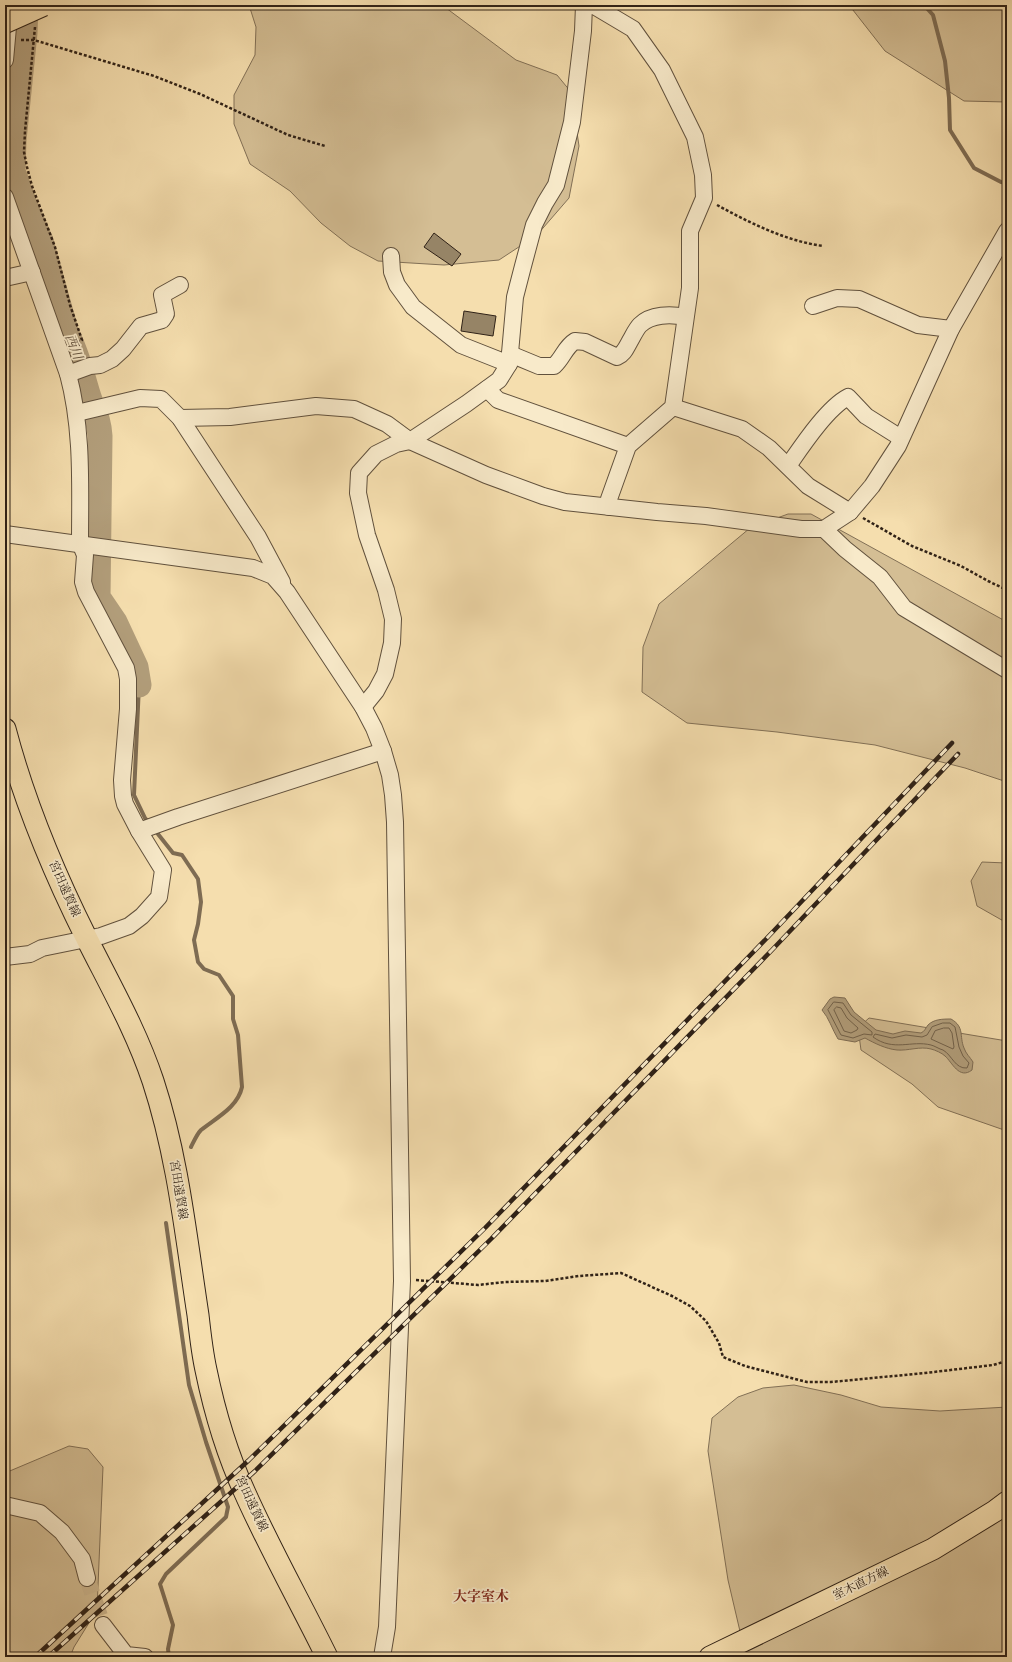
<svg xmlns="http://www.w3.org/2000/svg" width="1012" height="1662" font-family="'Old Standard TT','Noto Serif JP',serif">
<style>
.green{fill:#d4be94;stroke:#827056}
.water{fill:#b29e7b;stroke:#7e6c53}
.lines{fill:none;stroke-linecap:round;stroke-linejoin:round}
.shore{stroke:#716049;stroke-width:1}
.stream{stroke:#7e6c53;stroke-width:4}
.river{stroke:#b29e7b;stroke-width:25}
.building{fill:#968466;stroke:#302217}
.minor-tunnel{stroke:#ceb890;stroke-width:16;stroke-dasharray:16 8;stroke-linecap:butt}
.minor-casing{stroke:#61513d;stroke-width:18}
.major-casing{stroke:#302217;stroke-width:23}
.path{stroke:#302217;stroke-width:2.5;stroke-dasharray:3 2;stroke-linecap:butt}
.minor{stroke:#f8eaca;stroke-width:16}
.major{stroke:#f5deae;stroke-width:21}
.rail-casing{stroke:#302217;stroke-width:4.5}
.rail{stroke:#f8eaca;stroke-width:3;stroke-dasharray:9;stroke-linecap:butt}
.highway-bridge-casing{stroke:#302217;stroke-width:24;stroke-linecap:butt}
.highway-bridge{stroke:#f5deae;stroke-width:22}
.labels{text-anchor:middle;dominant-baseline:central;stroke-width:3.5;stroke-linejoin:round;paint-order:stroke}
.street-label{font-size:12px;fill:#302217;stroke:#f8eaca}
.water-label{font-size:13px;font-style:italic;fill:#5e4d3a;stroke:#f8eaca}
.quarter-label{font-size:14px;font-weight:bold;fill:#7a1f14;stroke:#f8eaca}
</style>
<rect width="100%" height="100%" fill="#f5deae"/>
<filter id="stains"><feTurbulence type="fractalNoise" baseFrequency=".005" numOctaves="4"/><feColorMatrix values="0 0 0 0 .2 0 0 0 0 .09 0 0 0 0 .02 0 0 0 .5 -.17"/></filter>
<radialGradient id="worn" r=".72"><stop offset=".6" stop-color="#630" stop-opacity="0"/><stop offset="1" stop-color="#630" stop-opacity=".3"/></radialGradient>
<g class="green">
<polygon points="249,5 442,5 516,60 557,75 571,92 579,146 569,198 537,235 499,260 444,265 378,261 350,246 321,223 290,191 250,164 234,124 234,95 255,55 256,27"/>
<polygon points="849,5 1007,5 1007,102 964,101 885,51"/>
<polygon points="788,514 811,514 1007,622 1007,782 965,768 875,745 777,732 687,723 642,692 643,647 659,604 750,528"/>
<polygon points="982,862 1007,863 1007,923 977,906 971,881"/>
<polygon points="869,1018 1007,1041 1007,1131 938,1107 912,1084 861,1050 858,1028"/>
<polygon points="794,1385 841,1395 881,1407 940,1411 1007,1407 1007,1657 746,1657 728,1580 708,1451 712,1418 738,1397 763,1388"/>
<polygon points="69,1446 88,1449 103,1467 97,1610 74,1647 70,1657 5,1657 5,1473"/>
</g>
<path class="water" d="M834 997 845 998 854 1012 876 1030 893 1034 905 1031 921 1033C925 1031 925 1029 928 1025 934 1019 943 1019 951 1019 965 1027 959 1036 964 1048 966 1054 970 1057 973 1062L972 1070C959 1080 952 1062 945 1056 942 1053 935 1050 931 1049 920 1046 908 1051 897 1050 886 1049 874 1043 865 1038L855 1042 838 1039C832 1029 829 1018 822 1010L830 999Z"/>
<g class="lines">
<g class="shore">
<polygon points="834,1002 843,1003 851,1015 872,1032 872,1035 864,1034 853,1038 841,1035 828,1010"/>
<polygon points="837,1007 841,1008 847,1018 858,1028 857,1030 851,1033 844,1031 834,1010"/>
<path d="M943 1023H950L955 1027 959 1047 963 1056 969 1063 967 1068C955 1069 952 1055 943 1050 939 1049 935 1046 931 1045 911 1040 894 1052 873 1037L875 1034 892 1038 906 1035 922 1037 927 1035 932 1027Z"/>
<polygon points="944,1028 949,1028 952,1033 954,1047 953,1049 931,1039 935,1031"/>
</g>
<g class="stream">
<polyline points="924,5 933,15 945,61 949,98 950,130 974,168 1001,182 1007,183"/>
<polyline points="139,685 134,795 145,818 150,824"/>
<path d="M154 829 173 853 182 855 198 879 201 902 198 924 194 940 198 962 204 969 219 975 233 996V1019L238 1035 242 1087C238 1107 216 1118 201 1130 197 1134 194 1141 191 1147"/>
<polyline points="166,1223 189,1385 206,1442 228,1507 226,1517 166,1574 160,1584 173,1625 168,1649 169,1657"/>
</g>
<path class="river" d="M26 5 25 33 14 140 13 171 24 202 41 241 67 334C78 354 82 375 89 397 94 412 99 419 100 436L98 597 115 622 136 667 139 685"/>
</g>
<g class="building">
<polygon points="434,233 461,254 452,266 424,247"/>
<polygon points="464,311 496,316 493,336 461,331"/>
</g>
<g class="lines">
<polyline class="minor-tunnel" points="87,1578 103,1625"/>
<defs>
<g id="minor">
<polyline points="588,5 596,7 633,29 662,70 695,137 703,175 704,198 690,231 690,288 673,407 628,446 609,499 609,507"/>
<polyline points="5,60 10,5"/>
<path d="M5 197 68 374C83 430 80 486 80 543L85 555 83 582 86 592 126 668 128 679V709L122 780 123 796 125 804 139 831"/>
<polyline points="391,256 392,272 397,285 413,307 461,345 509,364"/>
<polyline points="5,278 32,272"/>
<polyline points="813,306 837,298 859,299 918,325 951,329"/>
<path d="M510 354 539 366H554C563 358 565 347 575 341L585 342 617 357C624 354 626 348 630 341 633 336 636 329 640 325 651 314 671 314 685 317"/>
<polyline points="68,374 90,366 100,365 112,359 123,349 141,326 162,320 166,314 162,295 180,285"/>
<polyline points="487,389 498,400 628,446"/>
<polyline points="673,407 742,429 769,448 808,486 850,512"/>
<polyline points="77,413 140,398 161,399 180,418 258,537 282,582"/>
<polyline points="180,418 230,417 316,406 354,409 387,424 410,441 486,475 543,496 565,502 657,512 706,516 801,529 824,529 850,512 872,486 898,446 951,329 1007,231"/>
<path d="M788 466C802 446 827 408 848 397L866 416 901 438"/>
<polyline points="824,529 845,549 880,577 904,608 1007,670"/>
<polyline points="5,534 253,568 273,576 287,592 363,707 374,728 383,751 390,775 393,795 395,822 402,1281 387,1627 382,1657"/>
<polyline points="363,707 376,691 385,674 392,643 393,619 386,590 367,535 358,493 359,473 376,454 396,444 410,441 466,404 499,380 509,364 515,297 523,266 534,225 545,203 556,185 572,122 583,31 584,5"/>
<polyline points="5,957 30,954 42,948 101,936 129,926 142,916 159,897 163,870 139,831 178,817 383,751"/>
<polyline points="5,1505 40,1513 62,1532 82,1559 87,1578"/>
<polyline points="103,1625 126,1655 145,1657"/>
</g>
<g id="major">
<path d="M5 729C24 801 53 871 86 937 110 985 136 1030 153 1081 178 1157 186 1237 198 1315 200 1333 202 1352 206 1370 214 1409 228 1456 245 1493 270 1549 300 1602 327 1657"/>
<polyline points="710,1657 933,1549 995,1511 1007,1502"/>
</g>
</defs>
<use href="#minor" class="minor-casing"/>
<use href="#major" class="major-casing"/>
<g class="path">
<polyline points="35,27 25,131 24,152 27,167 32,186 55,247 70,305 82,340 72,344"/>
<polyline points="21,40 34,40 154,76 200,94 288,135 325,146"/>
<path d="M717 205C750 223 786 241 823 246"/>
<polyline points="863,518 912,546 961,566 988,581 1007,590"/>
<polyline points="416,1280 478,1285 505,1282 545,1281 579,1276 621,1273 672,1296 690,1306 706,1321 719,1343 723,1357 745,1366 807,1382 831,1382 925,1373 993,1365 1007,1361"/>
</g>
<use href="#minor" class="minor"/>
<use href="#major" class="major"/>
<defs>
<g id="rail">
<polyline points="35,1657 249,1460 485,1228 766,939 952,743"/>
<polyline points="48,1657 255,1471 491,1239 772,950 958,754"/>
</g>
</defs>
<use href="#rail" class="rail-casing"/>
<use href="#rail" class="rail"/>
<defs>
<polyline id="highway-bridge" points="5,22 43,5"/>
</defs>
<use href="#highway-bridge" class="highway-bridge-casing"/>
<use href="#highway-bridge" class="highway-bridge"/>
</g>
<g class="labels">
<g class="street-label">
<text transform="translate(64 889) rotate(66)">宮田遠賀線</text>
<text transform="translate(178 1190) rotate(81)">宮田遠賀線</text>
<text transform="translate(251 1504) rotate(65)">宮田遠賀線</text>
<text transform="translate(861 1584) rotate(-26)">室木直方線</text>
</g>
<g class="water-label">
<text transform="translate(73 347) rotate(68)">西川</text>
</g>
<g class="quarter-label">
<text x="481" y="1597">大字室木</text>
</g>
</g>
<rect width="1012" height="1662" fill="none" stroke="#f5deae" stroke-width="20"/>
<rect x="6" y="6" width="1000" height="1650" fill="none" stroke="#302217" stroke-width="2"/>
<rect x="10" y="10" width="992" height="1642" fill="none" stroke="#302217"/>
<rect width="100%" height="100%" filter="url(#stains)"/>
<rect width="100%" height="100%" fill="url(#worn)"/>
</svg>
